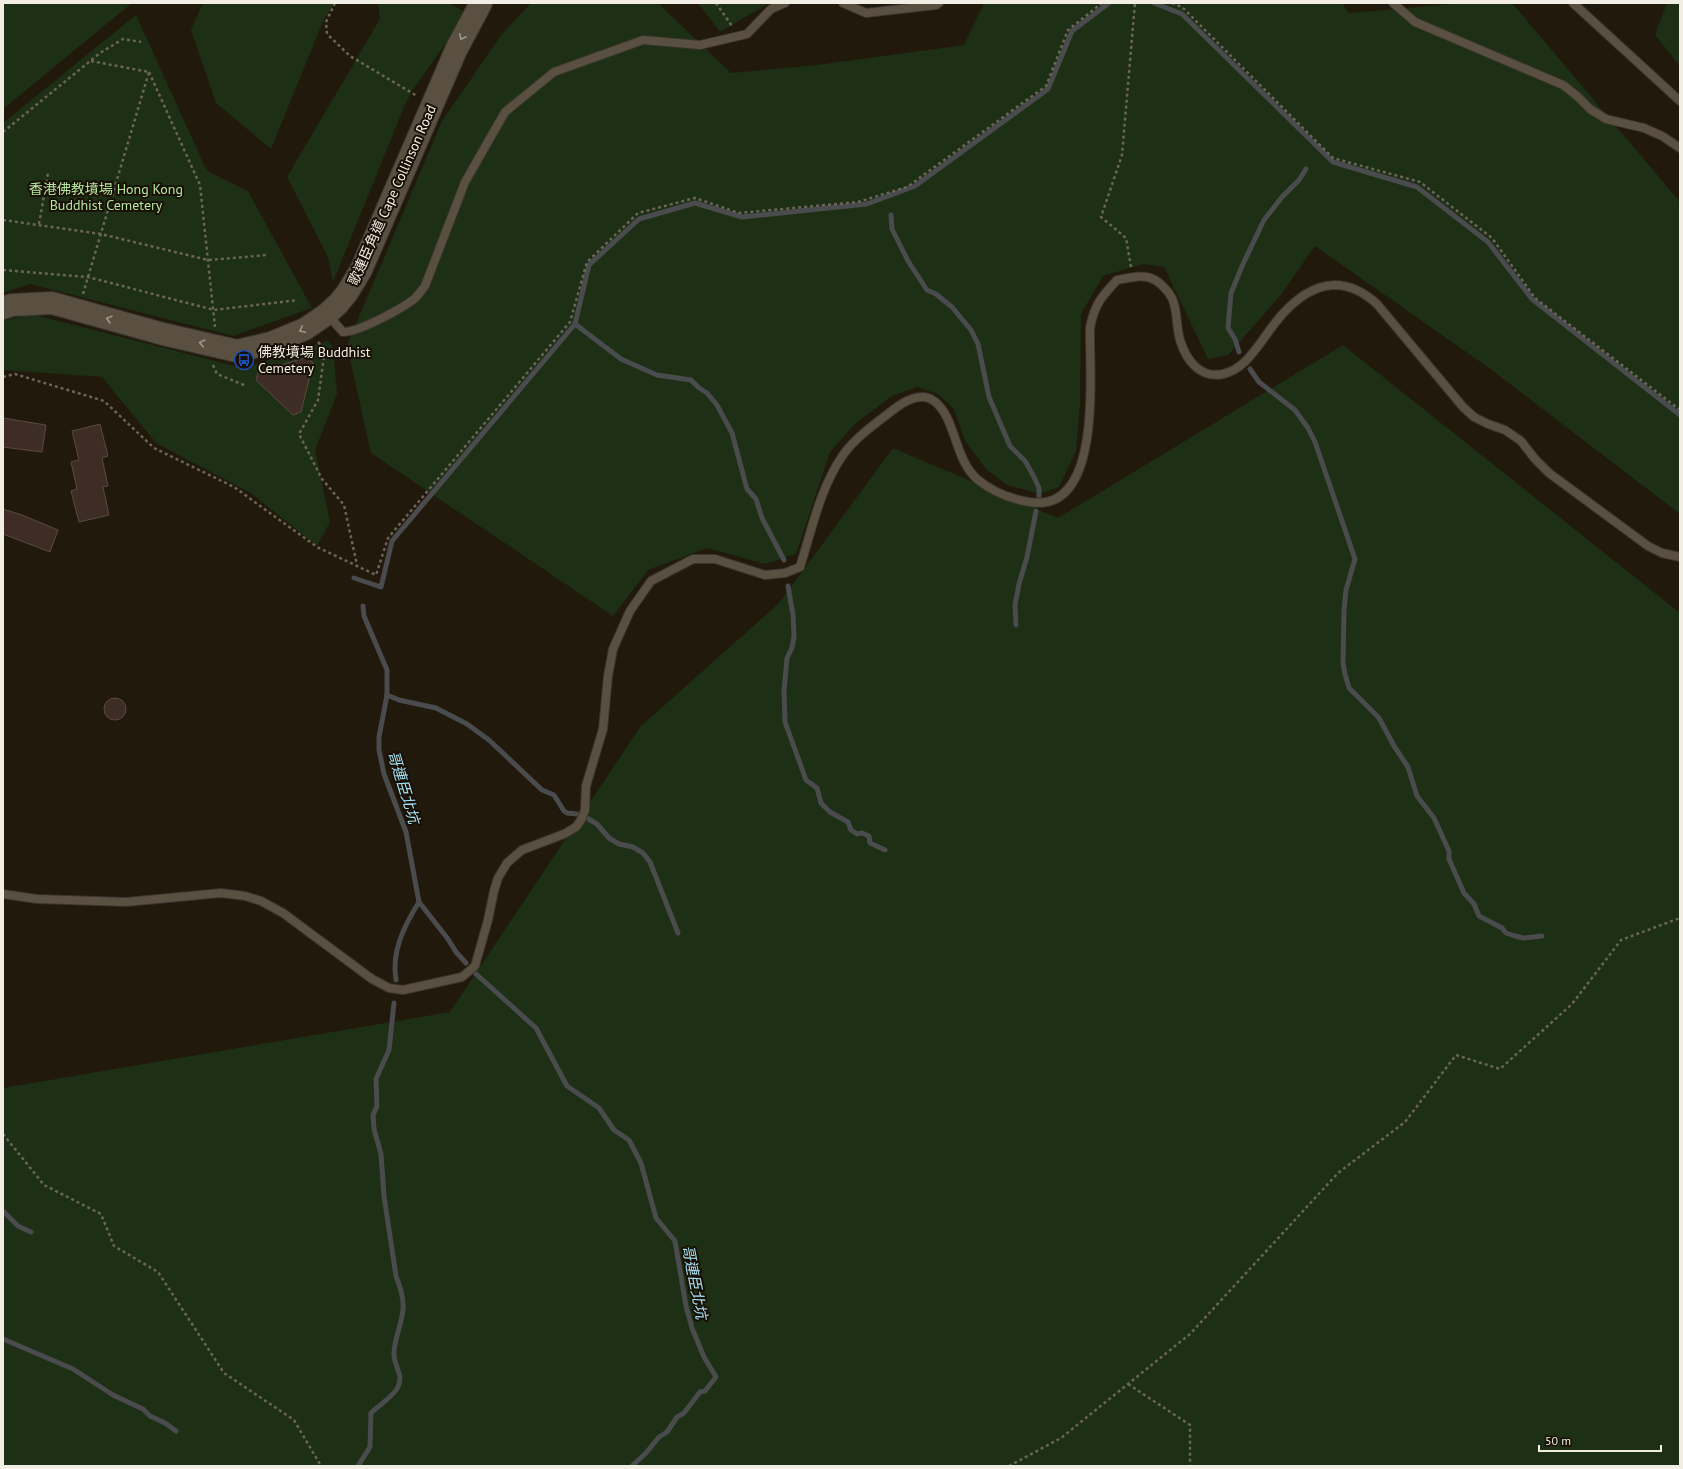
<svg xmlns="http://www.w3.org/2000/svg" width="1683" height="1469" font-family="'PT Sans','Noto Sans TC',sans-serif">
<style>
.green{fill:#1d2f14}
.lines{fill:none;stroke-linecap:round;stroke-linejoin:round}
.stream{stroke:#494b4c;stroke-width:5}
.building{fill:#3d2d25;stroke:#5b4a42}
.lane-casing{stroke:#39342e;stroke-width:10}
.secondary-casing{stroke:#39342e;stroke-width:24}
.path{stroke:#6b6458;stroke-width:2.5;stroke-dasharray:3 3;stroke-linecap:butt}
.lane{stroke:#5a5041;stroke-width:8}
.secondary{stroke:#5a5041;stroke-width:22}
.oneway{stroke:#9f978a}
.labels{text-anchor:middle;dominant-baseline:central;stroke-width:4;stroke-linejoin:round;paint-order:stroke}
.park-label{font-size:14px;fill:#b3e69d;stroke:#181004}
.street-label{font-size:14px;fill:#f3eee4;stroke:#181004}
.poi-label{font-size:14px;fill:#f3eee4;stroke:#181004;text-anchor:start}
.water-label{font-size:15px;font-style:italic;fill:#a6e1f6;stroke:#181004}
</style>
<rect width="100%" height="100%" fill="#21190c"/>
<g class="green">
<polygon points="3,3 132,3 3,109"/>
<polygon points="203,3 335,3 324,19 271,149 216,103 191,30"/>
<polygon points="378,3 449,3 467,13 412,91 404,107 333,282 328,257 287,177 380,19"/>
<polygon points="531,3 658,3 731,73 817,65 964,45 984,3 1342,3 1349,13 1463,3 1512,3 1680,202 1680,514 1489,368 1315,246 1280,296 1228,355 1208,359 1164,267 1144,264 1103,276 1081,314 1080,404 1076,451 1059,487 1040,494 1007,485 987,470 965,441 954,409 938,394 917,387 892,396 856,423 830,452 796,554 765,564 707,548 648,570 613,616 371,453 347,345 442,121 502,34"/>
<polygon points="698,3 769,3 720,32"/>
<polygon points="1667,3 1680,3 1680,66 1655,35"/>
<polygon points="136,15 207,171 248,191 312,308 233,336 30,284 3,293 3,123"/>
<polygon points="31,314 243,368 328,341 333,347 337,394 315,450 330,522 317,546 251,493 156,443 102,377 3,370 3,321"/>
<polygon points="1343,345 1680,613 1680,1466 3,1466 3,1088 450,1012 640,727 779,603 893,448 1058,518"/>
</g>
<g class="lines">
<g class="stream">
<polyline points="1154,3 1182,14 1333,162 1417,187 1488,242 1532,299 1680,415"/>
<polyline points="891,215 892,229 908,261 927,290 936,294 952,307 971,330 978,344 989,397 1010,446 1025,461 1033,475 1039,488 1039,496"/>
<polyline points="575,324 621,359 657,375 691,380 699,388 707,393 717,405 732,433 747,489 756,499 762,518 784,560"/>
<polyline points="1239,352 1235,339 1228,328 1231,293 1243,264 1264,220 1282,197 1299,180 1306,169"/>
<polyline points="1250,369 1259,382 1295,410 1308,428 1315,442 1355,559 1346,590 1344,610 1343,663 1345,674 1349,688 1379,718 1394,746 1408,767 1417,796 1434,818 1449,851 1449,859 1464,893 1474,904 1479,916 1502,928 1506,933 1515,936 1523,938 1542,936"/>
<polyline points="354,578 381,587 392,541 575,324 589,265 639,219 695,203 742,217 867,204 915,186 1048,89 1072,31 1109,3"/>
<polyline points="788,586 793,615 794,636 792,648 787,658 784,691 785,722 806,780 817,788 821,803 830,812 848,822 851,830 857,834 862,833 869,836 870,843 885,850"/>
<polyline points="363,606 364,616 387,670 387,695 379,737 379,750 384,774 406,832 419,902 448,939 456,952 466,963"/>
<polyline points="1016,625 1015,605 1019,584 1027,557 1036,511"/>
<polyline points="387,695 399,700 436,708 467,724 489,740 542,790 554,795 564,811 567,813 577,814"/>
<polyline points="587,818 597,824 609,838 619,844 633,847 643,853 650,862 678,933"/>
<polyline points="475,973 536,1028 567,1086 599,1108 614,1130 629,1140 641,1163 656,1218 675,1241 686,1306 692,1328 704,1357 716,1377 705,1391 700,1392 684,1413 677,1417 667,1432 659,1437 646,1453 632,1466"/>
<path d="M396 980C391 952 404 926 419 902"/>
<polyline points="3,1211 18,1226 31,1232"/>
<polyline points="3,1339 73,1369 113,1395 143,1409 150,1416 165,1423 176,1431"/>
<path d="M358 1466 370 1447 371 1413C379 1405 393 1397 398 1387 404 1374 394 1367 394 1354 394 1339 402 1324 403 1309 404 1297 400 1286 396 1276L384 1196 381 1154 374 1129 373 1115 377 1106 376 1079 389 1050 394 1003"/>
</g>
</g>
<g class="building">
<polygon points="307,357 313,363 301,412 293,415 256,380 258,372"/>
<polygon points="3,418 46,425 42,452 3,447"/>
<polygon points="100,424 108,456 102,458 108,486 103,487 109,515 79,522 71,491 77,489 71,462 79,460 72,431"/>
<polygon points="3,509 22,515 58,530 50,552 3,534"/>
<circle cx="115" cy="709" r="11"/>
</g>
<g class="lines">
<defs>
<g id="lane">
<polyline points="843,3 866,13 936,5 939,3"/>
<polyline points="1393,3 1415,22 1563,85 1577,96 1590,109 1606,119 1644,128 1662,136 1680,148"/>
<polyline points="1573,3 1680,101"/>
<path d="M327 314 343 332C359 332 399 310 413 300 418 296 421 291 425 286L465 182 505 112 554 72 643 40 700 45 747 34 771 9 785 3"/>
<path d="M3 894 37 899 126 902 221 893 245 896 261 901 283 913 372 979 389 988 403 990 462 977 475 966 488 920 494 891 498 878 507 863 522 850 564 834 576 827 581 820 585 810 586 786 603 729 608 676 613 649 630 611 651 581 693 559H715L765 575 785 573 800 567C812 529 820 488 843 455 856 437 876 423 893 410 903 402 921 391 934 401 956 417 954 459 977 479 991 491 1011 499 1029 502 1104 515 1089 372 1090 328 1094 305 1102 296 1117 280 1128 278 1142 274 1153 279 1160 282 1169 292 1172 298 1178 311 1176 327 1180 340 1186 360 1200 379 1223 374 1244 369 1255 350 1267 334 1282 312 1305 286 1334 285 1350 285 1365 293 1377 304L1463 407 1474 417 1488 424 1505 430 1521 441 1535 459 1549 473 1648 546 1662 553 1680 557"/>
</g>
<polyline id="secondary" points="3,308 12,305 52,303 163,334 237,351 271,343 305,329 327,314 338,304 347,293 361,270 456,50 481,3"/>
</defs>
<use href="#lane" class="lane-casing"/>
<use href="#secondary" class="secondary-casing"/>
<g class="path">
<polyline points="335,3 326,22 327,34 350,56 417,96"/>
<polyline points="716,3 732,26"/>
<polyline points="1172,3 1182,7 1333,158 1420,182 1492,238 1535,298 1680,410"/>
<polyline points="91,61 149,72"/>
<polyline points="149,72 200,185 215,327"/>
<polyline points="3,132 100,53 123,39 141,42"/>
<polyline points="3,220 101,234 208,260 267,255"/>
<polyline points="39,224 48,173"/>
<polyline points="1131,267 1126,238 1101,217 1122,155 1135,3"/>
<polyline points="3,270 88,277 214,310 298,300"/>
<polyline points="83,294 149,72"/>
<polyline points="318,342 325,349 318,400 299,434 322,479 344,505 357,565"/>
<polyline points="213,365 217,374 244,385"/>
<polyline points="3,377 15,374 104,401 154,448 234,487 317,547 376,575 388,538 570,322 587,262 638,213 695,198 739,213 858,202 907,187 1046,86 1068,30 1102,3"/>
<polyline points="3,1134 44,1185 101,1214 114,1246 158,1272 224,1373 294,1420 321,1466"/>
<polyline points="1128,1384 1190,1425 1190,1466"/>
<polyline points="1009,1466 1061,1438 1190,1334 1338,1173 1405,1122 1456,1055 1500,1069 1572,1004 1621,940 1680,918"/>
</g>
<use href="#lane" class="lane"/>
<use href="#secondary" class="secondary"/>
</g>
<defs><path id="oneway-chevron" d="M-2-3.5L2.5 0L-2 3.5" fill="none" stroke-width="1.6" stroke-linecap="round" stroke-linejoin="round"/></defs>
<g class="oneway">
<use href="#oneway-chevron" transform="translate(462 37) rotate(116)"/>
<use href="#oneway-chevron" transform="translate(109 319) rotate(-164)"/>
<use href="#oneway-chevron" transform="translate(302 330) rotate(155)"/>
<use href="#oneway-chevron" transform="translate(202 343) rotate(-167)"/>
</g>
<defs>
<symbol id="bus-ring" viewBox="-11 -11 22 22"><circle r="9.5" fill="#181004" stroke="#1a4fb4" stroke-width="1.5"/><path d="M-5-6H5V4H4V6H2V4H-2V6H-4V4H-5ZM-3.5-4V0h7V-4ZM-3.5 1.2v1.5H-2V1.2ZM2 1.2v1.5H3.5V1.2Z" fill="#1a4fb4"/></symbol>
</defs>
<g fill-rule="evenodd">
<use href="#bus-ring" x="233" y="349" width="22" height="22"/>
</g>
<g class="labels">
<g class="park-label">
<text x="106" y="189">香港佛教墳場 Hong Kong<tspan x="106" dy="16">Buddhist Cemetery</tspan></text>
</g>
<g class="street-label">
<text transform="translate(392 195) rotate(-66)">歌連臣角道 Cape Collinson Road</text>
</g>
<g class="poi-label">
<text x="258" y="352">佛教墳場 Buddhist<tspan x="258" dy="16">Cemetery</tspan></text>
</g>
<g class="water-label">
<text transform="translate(404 787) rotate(73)">哥連臣北坑</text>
<text transform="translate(695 1282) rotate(79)">哥連臣北坑</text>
</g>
</g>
<rect width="1683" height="1469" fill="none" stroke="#f3eee4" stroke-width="8"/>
<path d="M1539 1445v6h122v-6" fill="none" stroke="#f3eee4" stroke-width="2"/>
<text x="1545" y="1445" font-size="12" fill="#f3eee4" stroke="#181004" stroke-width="3" paint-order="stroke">50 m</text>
</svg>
